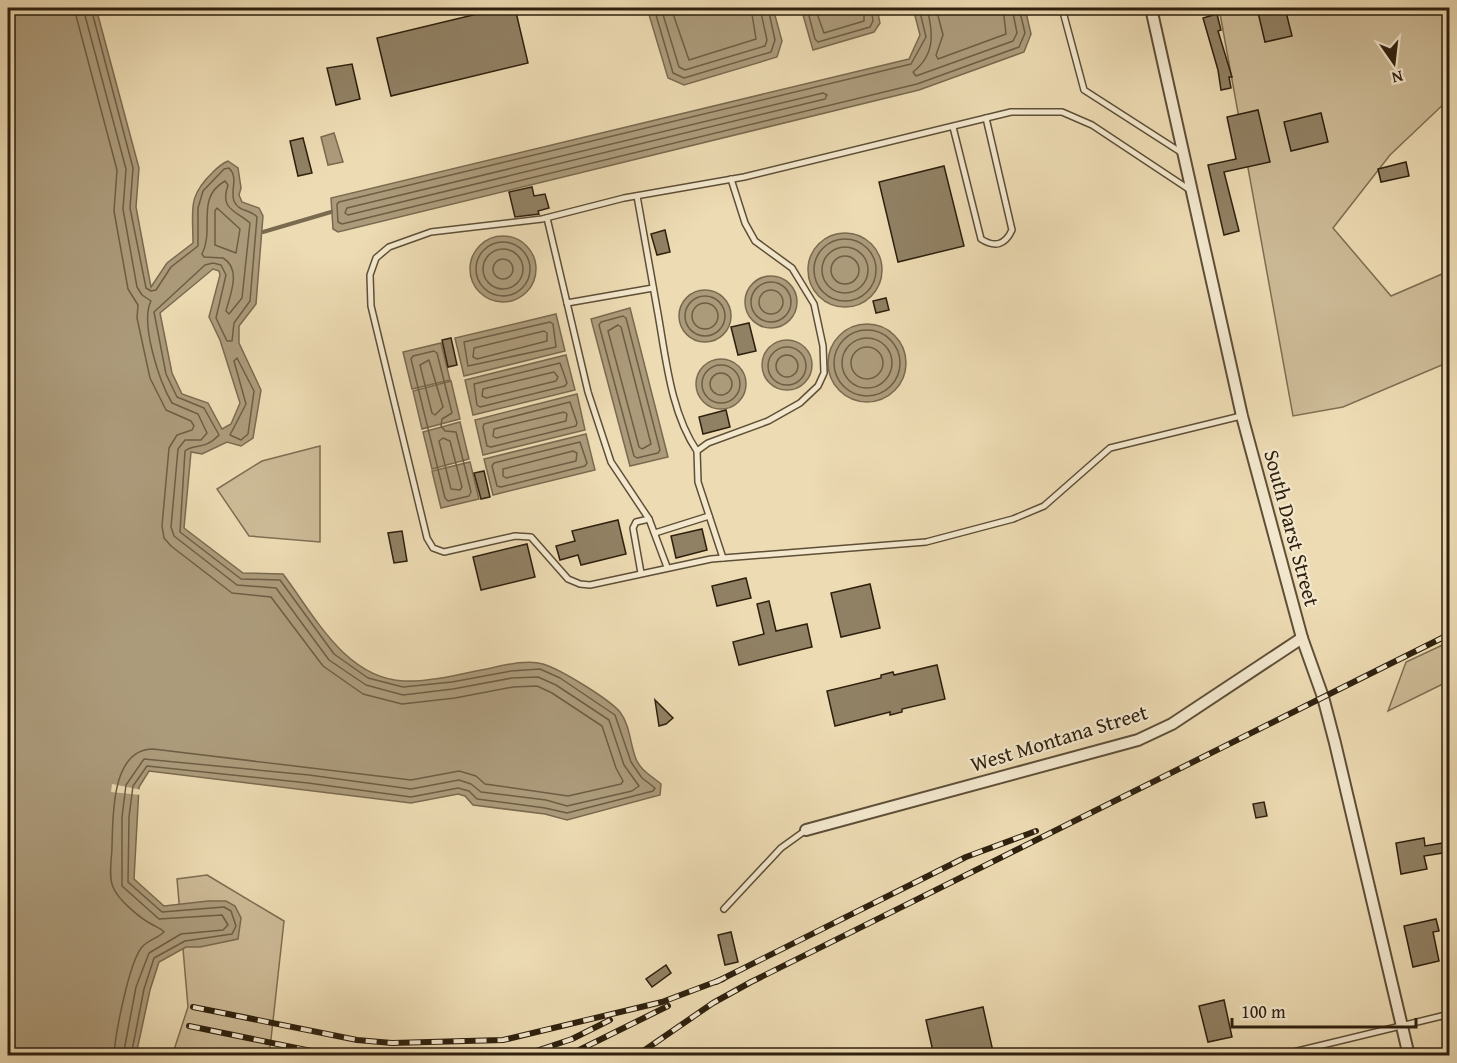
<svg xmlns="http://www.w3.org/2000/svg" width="1457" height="1063" font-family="'Gentium Book Plus',serif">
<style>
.green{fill:#cdbb97;stroke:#7e6e52;stroke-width:1.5}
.water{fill:#ac9b7b;stroke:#7a6a4f;stroke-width:1.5;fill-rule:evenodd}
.pier{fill:#eddbb3}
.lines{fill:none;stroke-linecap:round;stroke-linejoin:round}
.shore{stroke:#6d5e44;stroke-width:1.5}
.stream{stroke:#7a6a4f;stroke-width:4}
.building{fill:#918164;stroke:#2e200e;stroke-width:1.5}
.lane-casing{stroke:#5e4f37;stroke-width:8}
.street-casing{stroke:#5e4f37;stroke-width:14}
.lane{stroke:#f3e8ce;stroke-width:5}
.street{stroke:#f3e8ce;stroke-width:10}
.rail-casing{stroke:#2e200e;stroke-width:6}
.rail{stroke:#f3e8ce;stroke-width:4;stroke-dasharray:11;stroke-linecap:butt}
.labels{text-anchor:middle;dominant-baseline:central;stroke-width:4.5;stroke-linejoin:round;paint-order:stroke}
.street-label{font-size:21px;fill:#2e200e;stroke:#f3e8ce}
</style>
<rect width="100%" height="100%" fill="#eddbb3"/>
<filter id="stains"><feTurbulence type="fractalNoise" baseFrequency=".00333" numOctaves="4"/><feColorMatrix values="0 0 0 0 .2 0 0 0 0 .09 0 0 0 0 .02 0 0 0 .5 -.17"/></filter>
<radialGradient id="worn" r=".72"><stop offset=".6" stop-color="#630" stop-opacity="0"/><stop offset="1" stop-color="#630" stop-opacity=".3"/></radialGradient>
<g class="green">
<polygon points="1219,8 1449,8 1449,99 1390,155 1333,228 1391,296 1449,271 1449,362 1343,407 1293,416"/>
<polygon points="320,446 320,542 249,536 217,489 262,461"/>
<polygon points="1449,642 1449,681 1388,711 1406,662"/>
<polygon points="207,875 284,921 270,1048 232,1055 172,1056 188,1007 177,879"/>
</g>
<g class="water">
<path d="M8 8H96L139 168 136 207 151 287 167 263 193 243C193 209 187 197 213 172 218 167 221 164 228 161L238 168 241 188 239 195 242 202 259 208 263 216 256 304 239 326V343L261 390 253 438 241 446 227 442 202 454 191 452 184 528 243 573 283 574C314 615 345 678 404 681 427 682 453 676 476 671 495 668 524 658 543 664 560 669 609 699 620 712 630 725 630 744 636 759 641 771 652 776 661 784L660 795 567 820 545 814 473 805 465 796 458 794 411 803 149 771 139 787 134 879 164 906 208 901H226L235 906 241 918 238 939 200 947H186L159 962 150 990 136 1055H8ZM213 269 219 271 220 275 209 317 220 340 240 403 231 424 222 429 208 403 182 394 172 373 160 313Z"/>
<polygon points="647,8 773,8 782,41 777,57 684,85 668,78"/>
<polygon points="801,8 877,8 880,23 874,32 813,50"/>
<polygon points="913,8 1025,8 1031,34 1024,52 919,90 338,232 333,229 331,198 909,59 920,35"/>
<polygon points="334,133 343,162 328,165 321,137"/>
<circle cx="845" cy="270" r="37"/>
<circle cx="503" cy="269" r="33"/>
<circle cx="771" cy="302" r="26"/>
<circle cx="705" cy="316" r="26"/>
<polygon points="630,308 668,457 630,466 591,319"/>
<polygon points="556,314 565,351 464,376 455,338"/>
<circle cx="867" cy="363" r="39"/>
<circle cx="787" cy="365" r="25"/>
<polygon points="441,343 450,380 412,389 403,352"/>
<polygon points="566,355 575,390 473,415 465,380"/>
<circle cx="721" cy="384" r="25"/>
<polygon points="451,381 460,419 422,429 413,391"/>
<polygon points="577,394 585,430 483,455 475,420"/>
<polygon points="460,422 469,459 432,469 423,432"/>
<polygon points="586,434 595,470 493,495 484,459"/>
<polygon points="470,462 479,499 441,508 432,471"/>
</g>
<polygon class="pier" points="112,784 142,790 141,795 111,792"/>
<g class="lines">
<g class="shore">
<path d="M74 8 117 170 114 211 128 289 138 305 137 318 150 378 166 410 191 421 194 426 192 430 177 435 169 448 162 526 164 538 171 546 232 593 271 597 323 666 363 694 402 704 455 698 513 687 537 686 552 693 602 726 616 768 623 781 621 784 568 796 485 784 476 776 459 771 411 780 153 749C111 749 113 817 112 846 112 858 108 876 113 887 118 900 141 919 153 925 158 928 161 928 164 932 158 938 148 940 142 947 129 962 115 1035 114 1056"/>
<path d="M83 8 126 169 123 209 137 287 142 295 151 301C140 323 159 381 172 403L198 414 207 433 201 440H185L178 449 171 527 174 536 237 585 276 588 329 660 366 685 403 695 453 689 512 678 538 677 556 685 609 720 624 765 639 786 632 791 567 806 546 800 481 792 471 784 459 780 411 789 309 775 144 759 126 785 122 817V886L159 919 222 915 228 925 223 930 181 934 149 953 136 987 123 1056"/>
<path d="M91 8 133 168 130 208 146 288 151 291 156 290 171 267 198 246V208L203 191 224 169 229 168C239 178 230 189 234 201 239 213 251 209 257 217L250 301 234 323 232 341H227L216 318 226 275 221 265 213 263 205 265 154 312 166 374 177 397 204 408 219 435C204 451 194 443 185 451L180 532 241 579 280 580 334 654 368 678 403 687 452 682 511 671 540 669 560 678 615 715 631 762 642 778 655 788 653 791 567 813 545 808 477 799 469 791 458 788 411 797 308 783 147 766 133 786 129 817 128 882 162 912 224 907 231 911 236 926 232 934 185 941 154 958 144 989 131 1056"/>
<polyline points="654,8 673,73 684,78 771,52 775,40 768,8"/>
<polyline points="661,8 679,67 685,70 765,46 767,40 760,8"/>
<polyline points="671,8 689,60 756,39 751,8"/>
<polyline points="807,8 815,39 818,42 870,27 873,21 871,8"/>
<polyline points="815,8 824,33 864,21 864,8"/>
<polyline points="919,8 926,37 911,64 339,202 337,204 338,222 342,224 917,84 1019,47 1025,33 1019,8"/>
<path d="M927 8C933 32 936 54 913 72L916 76 1013 41 1017 33 1012 8"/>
<polyline points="936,8 943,35 936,55 938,59 1006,34 1003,8"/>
<polygon points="823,93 827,95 825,99 348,215 345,213 347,208"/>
<path d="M225 181 228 185C219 210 237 211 250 223L242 298 229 314 226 311C230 295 242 269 223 258L204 257 202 254C215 229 195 198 225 181Z"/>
<polygon points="217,208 240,229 236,253 215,245 215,211"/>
<circle cx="845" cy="270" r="31"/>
<circle cx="503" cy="269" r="27"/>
<circle cx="845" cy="270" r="23"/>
<circle cx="503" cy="269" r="20"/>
<circle cx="845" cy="270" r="14"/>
<circle cx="503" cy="269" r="10"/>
<circle cx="771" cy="302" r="20"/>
<circle cx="771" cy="302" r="12"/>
<circle cx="705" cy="316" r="20"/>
<circle cx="705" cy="316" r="13"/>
<polygon points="623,316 626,318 660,450 658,453 637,458 634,456 599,325 601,322"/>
<polygon points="550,322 553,324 556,347 468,366 464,342"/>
<polygon points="618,325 621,327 651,444 642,449 639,447 608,331"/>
<circle cx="867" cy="363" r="33"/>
<polygon points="544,331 547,333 547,341 477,359 473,357 474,348"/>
<circle cx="867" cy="363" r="25"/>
<circle cx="867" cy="363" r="16"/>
<circle cx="787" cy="366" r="19"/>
<polygon points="434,351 437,353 452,413 442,419 441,426 445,431 456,432 471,492 469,496 448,501 445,498 411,359 413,356"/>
<circle cx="787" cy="366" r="11"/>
<polygon points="237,358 254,391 248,434 241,440 230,435 246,404 234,361"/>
<polygon points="429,360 443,407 435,415 432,413 420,365"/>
<polygon points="560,363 567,383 565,386 480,407 477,405 474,384"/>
<circle cx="721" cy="384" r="19"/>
<polygon points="554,372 558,377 556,381 486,398 482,396 483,389"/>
<circle cx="721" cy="384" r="11"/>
<polygon points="570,402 577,423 576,426 491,447 487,446 483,427 484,424"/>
<polygon points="564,412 567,414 566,421 496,438 493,436 494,429"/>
<polygon points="443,438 450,441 462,487 460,490 451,489 439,441"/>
<polygon points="580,442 587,463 585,466 501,487 497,486 492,466 494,463"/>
<polygon points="573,451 577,453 576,461 506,478 503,476 503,469"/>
</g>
<polyline class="stream" points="263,232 331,212"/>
</g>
<g class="building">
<polygon points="502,8 515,8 528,63 391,96 377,38"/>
<polygon points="1257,8 1285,8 1292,36 1265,42"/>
<polygon points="1217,14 1221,30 1218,31 1232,77 1229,77 1231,88 1221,90 1218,70 1203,18"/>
<polygon points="352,64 360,99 336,105 327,68"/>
<polygon points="1258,110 1270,162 1224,172 1239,231 1224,235 1208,165 1236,159 1227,117"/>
<polygon points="1321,113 1328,142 1291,151 1284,122"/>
<polygon points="303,138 312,173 298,176 290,141"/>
<polygon points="1406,162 1409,176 1381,182 1378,169"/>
<polygon points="944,166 964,246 898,262 879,182"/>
<polygon points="532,187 534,196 545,194 549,208 538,211 539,214 515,217 509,192"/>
<polygon points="665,230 670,252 657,255 651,234"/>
<polygon points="886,298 889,310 876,313 873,301"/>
<polygon points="749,323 756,351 738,355 731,327"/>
<polygon points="451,338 457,365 448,367 442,340"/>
<polygon points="726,410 730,427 703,434 699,417"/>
<polygon points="484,471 490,497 481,499 474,473"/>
<polygon points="618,520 626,554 581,565 578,555 560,560 556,546 575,541 572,531"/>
<polygon points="702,529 707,550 676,558 671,536"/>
<polygon points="402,531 407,561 394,563 388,533"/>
<polygon points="527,544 535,577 481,590 473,557"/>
<polygon points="746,578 751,598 717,606 712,586"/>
<polygon points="870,584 880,628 841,637 831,593"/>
<polygon points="769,601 776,631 807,624 812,647 739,665 733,642 764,634 757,604"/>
<polygon points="937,665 945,699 902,709 902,712 890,715 890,712 835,726 827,691 881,678 881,675 893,672 894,675"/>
<polygon points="655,700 673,718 666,724 659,726"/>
<polygon points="1264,802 1267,816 1256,818 1253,804"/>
<polygon points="1424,838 1425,846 1449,842 1449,852 1424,856 1427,869 1401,874 1396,843"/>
<polygon points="1436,919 1439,931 1433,932 1439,961 1413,967 1404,926"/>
<polygon points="731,932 738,962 725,965 718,935"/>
<polygon points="666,965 671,973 652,987 646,979"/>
<polygon points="1224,1000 1232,1037 1208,1042 1199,1006"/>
<polygon points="983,1007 994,1056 934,1056 926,1020"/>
</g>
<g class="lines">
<defs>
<g id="lane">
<polyline points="1062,8 1084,90 1182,153"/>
<path d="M953 127 981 239C995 248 1005 245 1012 230L986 118"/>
<polyline points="1190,190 1092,125 1062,112 1011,112 744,177 624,198 542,219 431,232 389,247 376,258 370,275 371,306 427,538 433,548 444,552 515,536 531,537 568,579 580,584 590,585 711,559 926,542 1013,519 1044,506 1110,448 1241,416"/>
<path d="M637 196C644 235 651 275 658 314 666 359 671 413 697 451"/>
<polyline points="547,218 588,392 611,462 649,519 667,567"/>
<polyline points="567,303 653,288"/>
<polyline points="655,533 709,516"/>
<polyline points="723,558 698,482 697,451 708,443 768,421 800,403 818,386 824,373 823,346 814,304 792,268 755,241 745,223 731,179"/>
<polyline points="641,573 633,528 636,522 649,519"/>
<polyline points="724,909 781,848 806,830"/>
<polyline points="1277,1056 1450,1014"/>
</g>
<g id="street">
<polyline points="1151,8 1242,416 1302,638 1323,697 1335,743 1409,1056"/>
<polyline points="806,830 1138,740 1172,724 1302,638"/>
</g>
</defs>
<use href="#lane" class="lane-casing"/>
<use href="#street" class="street-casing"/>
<use href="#lane" class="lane"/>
<use href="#street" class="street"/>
<defs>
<g id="rail">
<polyline points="716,982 966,857 1036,831"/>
<polyline points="193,1007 357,1040 392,1043 503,1040 662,1002 723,979"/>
<polyline points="189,1026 336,1056"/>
<polyline points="521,1056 572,1039 610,1020"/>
<polyline points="567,1056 668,1006"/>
<polyline points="636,1056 713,1003 751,982 1450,634"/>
</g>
</defs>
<use href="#rail" class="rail-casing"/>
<use href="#rail" class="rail"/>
</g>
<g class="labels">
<g class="street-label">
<text transform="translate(1292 528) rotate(75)">South Darst Street</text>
<text transform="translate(1059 738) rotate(-17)">West Montana Street</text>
</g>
</g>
<rect width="1457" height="1063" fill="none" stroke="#eddbb3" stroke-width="30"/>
<rect x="9" y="9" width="1439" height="1045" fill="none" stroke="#2e200e" stroke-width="3"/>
<rect x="15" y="15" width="1427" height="1033" fill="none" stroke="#2e200e" stroke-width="1.5"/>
<g transform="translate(1394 63) rotate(166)" stroke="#f3e8ce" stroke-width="4.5" paint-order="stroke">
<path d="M0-4.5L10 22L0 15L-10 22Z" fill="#2e200e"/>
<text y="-9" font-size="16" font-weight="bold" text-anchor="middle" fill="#2e200e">N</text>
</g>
<path d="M1232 1018v9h184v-9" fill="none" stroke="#2e200e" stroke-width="3"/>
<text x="1241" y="1018" font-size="18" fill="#2e200e" stroke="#f3e8ce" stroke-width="4.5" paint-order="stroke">100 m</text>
<rect width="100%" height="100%" filter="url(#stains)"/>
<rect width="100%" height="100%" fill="url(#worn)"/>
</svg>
